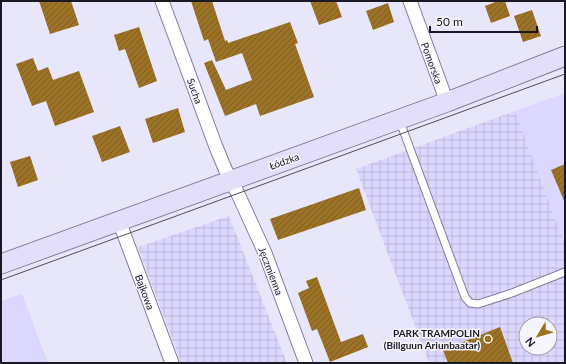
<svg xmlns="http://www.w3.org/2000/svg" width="566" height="364" font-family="Lato,sans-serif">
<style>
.built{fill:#dcd7ff}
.industrial{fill:url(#industrial-grid);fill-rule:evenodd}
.building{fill:url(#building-hatch)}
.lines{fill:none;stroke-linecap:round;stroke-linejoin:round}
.service-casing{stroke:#817d9b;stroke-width:9}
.minor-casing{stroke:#817d9b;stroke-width:15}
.secondary-casing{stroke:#817d9b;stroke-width:21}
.service{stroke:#fff;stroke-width:7}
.minor{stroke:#fff;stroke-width:13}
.secondary{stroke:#e3dffa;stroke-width:19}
.tram{stroke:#4e4d5a;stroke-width:1}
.poi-dot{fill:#9c701f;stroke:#f6f5fc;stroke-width:1.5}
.labels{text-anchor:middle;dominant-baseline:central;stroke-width:3;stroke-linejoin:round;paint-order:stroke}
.street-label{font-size:10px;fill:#191823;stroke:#f6f5fc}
.poi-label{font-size:10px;font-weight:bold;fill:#191823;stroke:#f6f5fc;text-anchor:end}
</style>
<defs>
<pattern id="industrial-grid" width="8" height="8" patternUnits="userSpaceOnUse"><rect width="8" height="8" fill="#dcd7ff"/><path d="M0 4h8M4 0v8" fill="none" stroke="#bcb8da"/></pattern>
<pattern id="building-hatch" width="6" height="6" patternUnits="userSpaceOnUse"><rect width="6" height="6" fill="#9c7226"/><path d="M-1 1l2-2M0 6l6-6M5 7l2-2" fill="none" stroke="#7e5d20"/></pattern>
</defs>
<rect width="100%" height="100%" fill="#e8e6fa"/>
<g class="built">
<polygon points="565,93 565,245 515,111"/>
<polygon points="22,294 48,363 1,363 1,301"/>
</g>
<g class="industrial">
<path d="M515 111 565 245V363H429L356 169ZM526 324H550V348H526Z"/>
<polygon points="229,216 287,363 181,363 138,247"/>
</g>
<g class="building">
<polygon points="39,1 71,1 79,25 50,34"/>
<polygon points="191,1 212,1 225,41 227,40 228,43 290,22 298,43 295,44 314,97 260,116 256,104 225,116 204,63 212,60 226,90 252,80 242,53 216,62 208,39 204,41"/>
<polygon points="310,1 336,1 342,17 319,25"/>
<polygon points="498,1 505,1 510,16 491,23 485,6"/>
<polygon points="388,3 394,22 373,30 366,11"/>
<polygon points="532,10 541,36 523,42 514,16"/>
<polygon points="139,27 157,81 139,88 125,49 119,51 114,35"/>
<polygon points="33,58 38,71 48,67 53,80 79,71 94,112 55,126 46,101 32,106 16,64"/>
<polygon points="178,108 185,132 153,143 145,119"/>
<polygon points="120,126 130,152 102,162 92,136"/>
<polygon points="30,156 38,180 18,187 10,162"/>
<polygon points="565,164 565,203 551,170"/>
<polygon points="359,188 366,210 278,240 270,219"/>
<polygon points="317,277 341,342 363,334 368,347 330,362 317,329 312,331 298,293 309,288 306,281"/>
<polygon points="500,327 513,363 448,363 443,350"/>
</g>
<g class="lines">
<defs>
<polyline id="service" points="399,119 465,297 470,303 478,304 512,293 565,272"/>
<g id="minor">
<polyline points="162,1 216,147 226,171 238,194 265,253 306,363"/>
<polyline points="410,1 447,102"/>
<polyline points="119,221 172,363"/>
</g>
<polyline id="secondary" points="1,264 447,102 565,56"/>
</defs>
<use href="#service" class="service-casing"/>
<use href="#minor" class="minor-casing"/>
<use href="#secondary" class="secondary-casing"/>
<use href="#service" class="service"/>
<use href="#minor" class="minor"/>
<use href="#secondary" class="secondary"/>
<polyline class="tram" points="1,280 565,74"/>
</g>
<circle class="poi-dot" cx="488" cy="339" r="4"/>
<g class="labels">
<g class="street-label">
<text transform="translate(432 63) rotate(70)">Pomorska</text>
<text transform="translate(195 91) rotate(70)">Sucha</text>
<text transform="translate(284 161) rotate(-20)">Łódzka</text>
<text transform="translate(271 271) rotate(69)">Jęczmienna</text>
<text transform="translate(145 292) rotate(69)">Bajkowa</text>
</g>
<g class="poi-label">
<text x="480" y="333">PARK TRAMPOLIN<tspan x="480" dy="12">(Billguun Ariunbaatar)</tspan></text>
</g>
</g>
<rect width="566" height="364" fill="none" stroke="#191823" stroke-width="4"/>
<g transform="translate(538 336) rotate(232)"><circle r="19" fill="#f6f5fc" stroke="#9e9da5"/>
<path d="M0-3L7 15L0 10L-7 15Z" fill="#9c701f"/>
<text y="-6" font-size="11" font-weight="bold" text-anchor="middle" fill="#191823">N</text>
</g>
<path d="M430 26v6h107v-6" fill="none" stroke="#191823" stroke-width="2"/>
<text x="436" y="26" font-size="12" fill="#191823" stroke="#f6f5fc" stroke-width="3" paint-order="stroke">50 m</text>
</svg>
